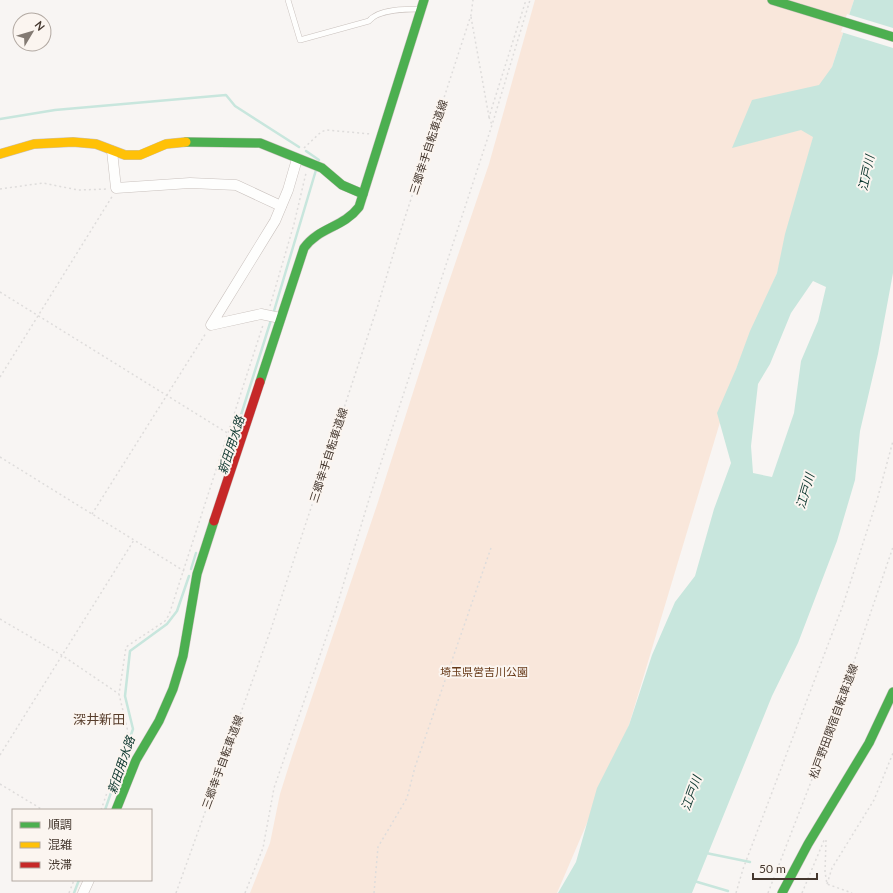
<svg xmlns="http://www.w3.org/2000/svg" width="893" height="893" font-family="Lato,'Noto Sans JP',sans-serif">
<style>
.green{fill:#f9e7db}
.water{fill:#c8e6dd;fill-rule:evenodd}
.pier{fill:#f8f5f3}
.lines{fill:none;stroke-linecap:round;stroke-linejoin:round}
.stream{stroke:#c8e6dd;stroke-width:2.5}
.lane-casing{stroke:#c9c1bd;stroke-width:6}
.street-casing{stroke:#c9c1bd;stroke-width:11}
.fast-casing{stroke:#c9c1bd;stroke-width:10}
.slow-casing{stroke:#c9c1bd;stroke-width:10}
.jam-casing{stroke:#c9c1bd;stroke-width:10}
.path{stroke:#dedcdb;stroke-width:1.5;stroke-dasharray:2 3;stroke-linecap:butt}
.lane{stroke:#fefefd;stroke-width:5}
.street{stroke:#fefefd;stroke-width:10}
.fast{stroke:#4caf50;stroke-width:9}
.slow{stroke:#ffc107;stroke-width:9}
.jam{stroke:#c62828;stroke-width:9}
.labels{text-anchor:middle;dominant-baseline:central;stroke-width:4;stroke-linejoin:round;paint-order:stroke}
.street-label{font-size:11px;fill:#44372e;stroke:#fbf5f0}
.park-label{font-size:11px;fill:#673a18;stroke:#fbf5f0}
.water-label{font-size:12px;font-style:italic;fill:#0b352d;stroke:#fbf5f0}
.quarter-label{font-size:13px;fill:#573d2b;stroke:#fbf5f0}
</style>
<rect width="100%" height="100%" fill="#f8f5f3"/>
<polygon class="green" points="535,0 854,0 832,67 777,273 736,369 629,725 557,893 250,893 270,843 280,794 292,756 377,505 441,305 489,164"/>
<path class="water" d="M854 0H893V273L878 354 860 431 855 480 837 541 798 643 772 696 692 893H558L576 862 597 788 629 725 652 655 675 602 695 576 714 509 731 463 717 413 736 369 750 331 777 273 785 234 813 137 801 130 732 148 752 100 819 85 832 67ZM813 281 826 287 818 321 801 361 794 413 772 477 753 473 751 446 758 384 770 364 791 313Z"/>
<polygon class="pier" points="847,14 893,28 893,48 841,32"/>
<g class="lines">
<g class="stream">
<polyline points="0,119 55,110 226,95 235,106 299,147"/>
<polyline points="306,151 319,160"/>
<polyline points="274,311 316,170"/>
<polyline points="235,434 271,320"/>
<polyline points="191,569 196,553"/>
<polyline points="105,810 133,729 125,696 130,651 167,624 177,611 189,576"/>
<polyline points="706,853 750,862"/>
<polyline points="694,881 728,891"/>
<polyline points="74,893 79,880"/>
</g>
<defs>
<path id="lane" d="M288 0 300 40 369 21C378 9 407 9 421 9"/>
<g id="street">
<polyline points="112,151 116,188 190,183 236,185 281,206"/>
<polyline points="280,318 261,314 211,325 275,221 288,190 297,159"/>
<polyline points="83,893 89,880"/>
</g>
<g id="fast">
<polyline points="772,0 893,37"/>
<polyline points="186,142 260,143 322,168 342,185 363,194"/>
<path d="M260 382 304 248C319 227 343 228 359 207L424 0"/>
<polyline points="116,810 136,760 159,721 173,689 183,656 197,574 214,521"/>
<polyline points="782,893 808,844 869,743 893,692"/>
</g>
<polyline id="slow" points="0,154 34,144 73,142 96,144 125,155 140,155 166,144 186,142"/>
<polyline id="jam" points="214,521 260,382"/>
</defs>
<use href="#lane" class="lane-casing"/>
<use href="#street" class="street-casing"/>
<use href="#fast" class="fast-casing"/>
<use href="#slow" class="slow-casing"/>
<use href="#jam" class="jam-casing"/>
<g class="path">
<polyline points="471,17 489,117 526,0"/>
<polyline points="489,117 492,125"/>
<polyline points="304,148 321,132 326,130 371,134"/>
<polyline points="0,189 43,183 78,190 108,189"/>
<polyline points="0,292 229,434"/>
<polyline points="270,306 294,224 306,173"/>
<polyline points="0,377 113,195"/>
<polyline points="0,457 184,571"/>
<polyline points="92,514 206,333"/>
<polyline points="0,619 63,656 119,694"/>
<polyline points="0,755 134,540"/>
<polyline points="0,784 43,810"/>
<polyline points="101,810 128,732 119,694 126,647 165,621 169,615 263,325"/>
<polyline points="826,840 825,872 827,884 852,893"/>
<polyline points="827,884 832,868 874,800 893,753"/>
<polyline points="69,893 74,880"/>
<polyline points="176,893 271,629 378,305 396,245 471,15 473,0"/>
<polyline points="245,893 263,848 274,788 335,612 370,496 492,125 530,0"/>
<polyline points="374,893 378,847 407,798 415,767 492,545"/>
<polyline points="736,893 743,869 843,605 877,500 893,441"/>
<polyline points="768,893 828,738 893,547"/>
<polyline points="802,893 825,838"/>
</g>
<use href="#lane" class="lane"/>
<use href="#street" class="street"/>
<use href="#fast" class="fast"/>
<use href="#slow" class="slow"/>
<use href="#jam" class="jam"/>
</g>
<g class="labels">
<g class="street-label">
<text transform="translate(428 147) rotate(-72)">三郷幸手自転車道線</text>
<text transform="translate(328 455) rotate(-72)">三郷幸手自転車道線</text>
<text transform="translate(833 721) rotate(-70)">松戸野田関宿自転車道線</text>
<text transform="translate(222 762) rotate(-70)">三郷幸手自転車道線</text>
</g>
<g class="park-label">
<text x="484" y="671">埼玉県営吉川公園</text>
</g>
<g class="water-label">
<text transform="translate(866 173) rotate(-78)">江戸川</text>
<text transform="translate(231 445) rotate(-72)">新田用水路</text>
<text transform="translate(805 491) rotate(-74)">江戸川</text>
<text transform="translate(121 765) rotate(-71)">新田用水路</text>
<text transform="translate(691 793) rotate(-70)">江戸川</text>
</g>
<g class="quarter-label">
<text x="99" y="719">深井新田</text>
</g>
</g>
<rect x="12" y="809" width="140" height="72" fill="#fbf5f0" stroke="#b2a9a2"/>
<rect x="20" y="822" width="20" height="6" fill="#4caf50" stroke="#b2a9a2"/>
<text x="48" y="829" font-size="12" fill="#44372e">順調</text>
<rect x="20" y="842" width="20" height="6" fill="#ffc107" stroke="#b2a9a2"/>
<text x="48" y="849" font-size="12" fill="#44372e">混雑</text>
<rect x="20" y="862" width="20" height="6" fill="#c62828" stroke="#b2a9a2"/>
<text x="48" y="869" font-size="12" fill="#44372e">渋滞</text>
<g transform="translate(32 32) rotate(52)"><circle r="19" fill="#fbf5f0" stroke="#b2a9a2"/>
<path d="M0-3L7 15L0 10L-7 15Z" fill="#837a73"/>
<text y="-6" font-size="11" font-weight="bold" text-anchor="middle" fill="#44372e">N</text>
</g>
<path d="M753 873v6h64v-6" fill="none" stroke="#44372e" stroke-width="2"/>
<text x="759" y="873" font-size="12" fill="#44372e" stroke="#fbf5f0" stroke-width="3" paint-order="stroke">50 m</text>
</svg>
